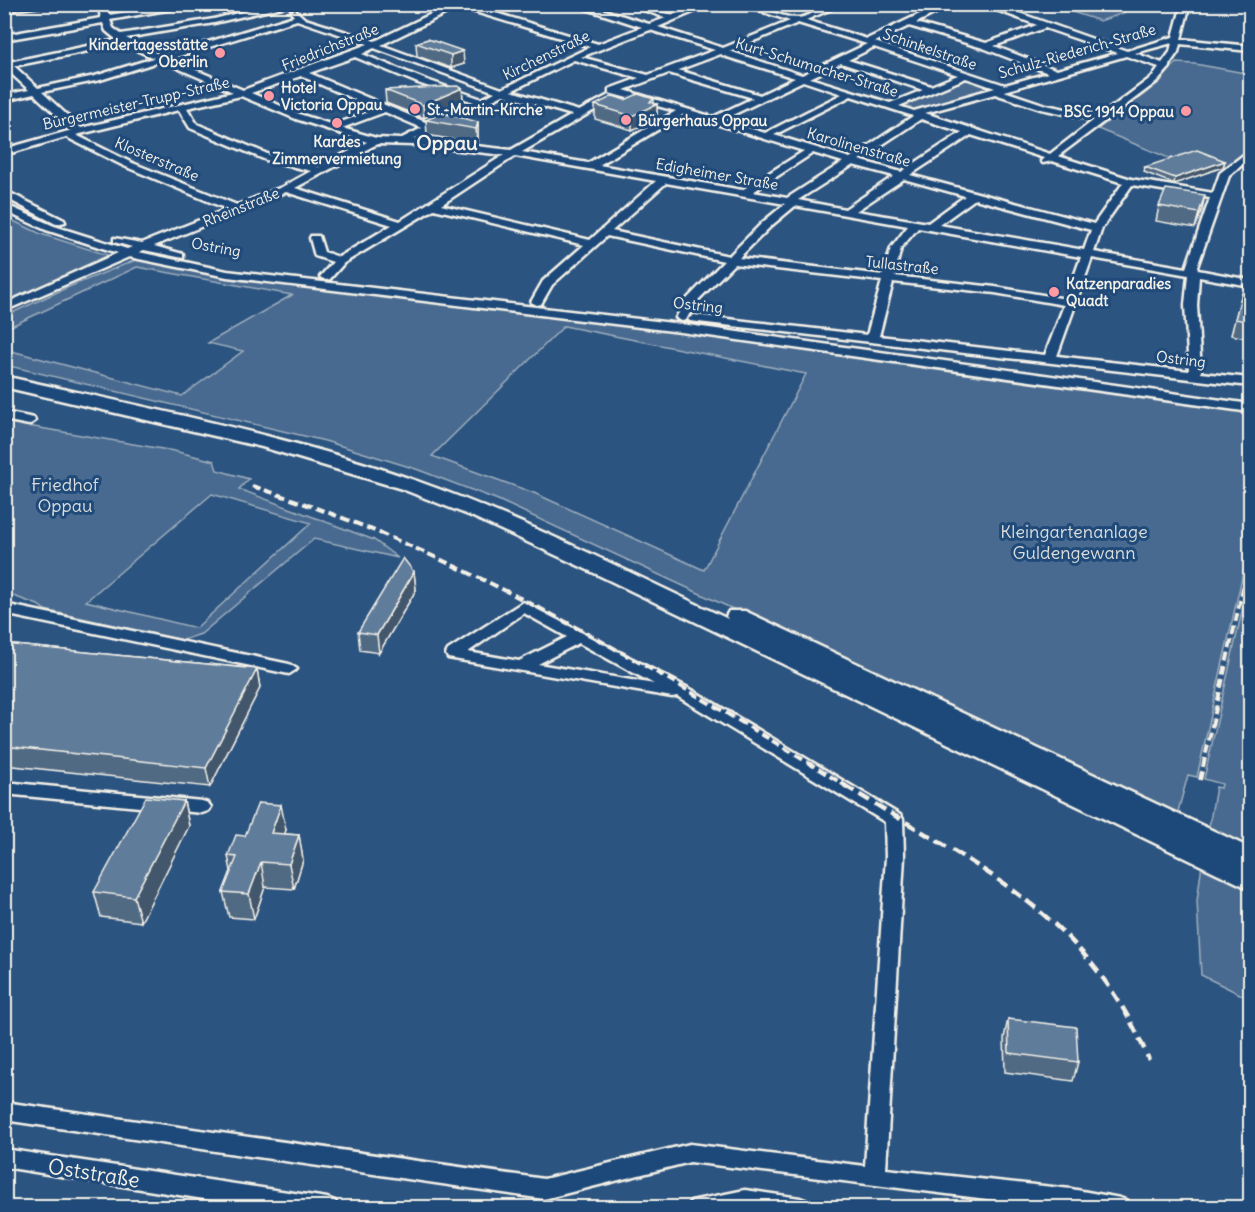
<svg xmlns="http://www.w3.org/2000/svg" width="1255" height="1212" font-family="Delius,sans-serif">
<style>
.green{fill:#496b90;stroke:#9eaebc;stroke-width:1.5;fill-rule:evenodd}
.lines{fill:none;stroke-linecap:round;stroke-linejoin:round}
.minor-casing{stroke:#f4f1e8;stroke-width:5}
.highway-casing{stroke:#f4f1e8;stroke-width:5}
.minor{fill:#1f4a7a;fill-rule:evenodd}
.highway{fill:#1f4a7a;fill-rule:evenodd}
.rail-far1{stroke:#f4f1e8;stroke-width:4;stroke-dasharray:9 4.5;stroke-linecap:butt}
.rail{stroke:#f4f1e8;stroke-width:4.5;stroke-dasharray:12 6;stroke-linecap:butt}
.wall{fill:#516a84;stroke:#f4f1e8;stroke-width:1.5}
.shaded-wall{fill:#42566c;stroke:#f4f1e8;stroke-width:1.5}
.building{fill:#5e7b9a;stroke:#f4f1e8;stroke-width:1.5}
.poi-dot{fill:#ff9aa2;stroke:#1f4a7a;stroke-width:2}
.labels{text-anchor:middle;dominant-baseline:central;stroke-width:6;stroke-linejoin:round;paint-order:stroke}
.far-poi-label{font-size:15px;font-weight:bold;fill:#f4f1e8;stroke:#1f4a7a;text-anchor:start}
.far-street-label{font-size:15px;fill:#f4f1e8;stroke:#1f4a7a}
.park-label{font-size:18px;fill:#dadddb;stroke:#1f4a7a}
.far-district-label{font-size:20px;font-weight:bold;fill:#f4f1e8;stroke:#1f4a7a}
.near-street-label{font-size:21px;fill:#f4f1e8;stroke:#1f4a7a}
</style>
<rect width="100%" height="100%" fill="#2c5481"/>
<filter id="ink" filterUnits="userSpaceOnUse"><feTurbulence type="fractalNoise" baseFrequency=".0167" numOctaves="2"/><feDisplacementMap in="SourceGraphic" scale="12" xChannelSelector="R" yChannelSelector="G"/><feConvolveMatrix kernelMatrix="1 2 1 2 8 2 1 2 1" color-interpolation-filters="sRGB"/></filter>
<g filter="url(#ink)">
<g class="green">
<polygon points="1103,5 1124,13 1100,21 1072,12"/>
<polygon points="1176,63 1195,64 1250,74 1250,146 1232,164 1223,167 1195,155 1176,161 1098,129 1147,92"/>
<polygon points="966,76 1001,88 916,112 895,106"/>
<polygon points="5,217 41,234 114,257 5,303"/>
<path d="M138 259 262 282 706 334 1250 412V542L1197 777 1188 775 1177 815 498 500 416 469 325 441 5 365 4 349 182 396 243 351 208 343 292 295 137 267 5 329V316L66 288ZM564 326 806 374 704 570 534 493 432 456Z"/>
<path d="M5 422 174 451 214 461 217 470 249 479 239 489 374 540 398 558 314 539 201 634 183 640 45 610 38 605 5 593ZM212 494 311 523 196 628 86 601Z"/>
<polygon points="1250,576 1250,852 1208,832 1216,787 1221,788 1222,784 1204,779"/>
<polygon points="1202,864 1250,887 1250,999 1201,975 1197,901"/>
</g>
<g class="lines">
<defs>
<g id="minor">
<polygon points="24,4 57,4 4,11 4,7"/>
<path d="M98 4H106L109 15 177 4H200L110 20 113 28 121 34 214 19 274 4H314L291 8 287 6 214 23 126 38 162 56 294 16 291 12 295 10 305 19 375 41 452 4H466L598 44 642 27 571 4H585L649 24 666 18 626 4C642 4 663 16 674 14 687 13 697 4 712 4L658 27 723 48 790 21 739 4C760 4 777 17 796 18 810 18 826 4 843 4L806 20 867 39 941 4H953L916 23 986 43 1037 25 980 4H993L1127 51 1173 37 1182 4H1190L1181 39 1250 46V51L1180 44 1178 52 1169 65 1170 67 1158 81 1058 156 1131 179 1213 193 1220 173 1250 150V158L1229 176 1197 267 1198 270 1250 280V286L1199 277 1197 305 1201 373 1250 378V386L690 321 688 319 694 315 867 335 882 281 734 264 695 303 686 320 682 321 676 318 686 300 724 261 607 236 552 285 541 304 537 305 531 302 543 281 584 245 434 209 344 263 330 279 326 280 320 277 333 262 315 256 310 238 311 236H319L324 252 339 257 392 225 286 192 154 246 183 254V258L144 250 139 252 227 271 681 324 1250 404V412L681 332 227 277 129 257 4 311V304L118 253 46 230 4 211V204L54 226 127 249 132 247 114 242V238L142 243 227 209 124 166 66 137 4 155V149L72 130 34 94 4 101V95L29 90 4 67V60L9 62 117 40 106 31 103 23 4 40V35L101 18ZM459 7 590 47 502 89 381 45ZM297 20 368 44 243 90 170 59ZM798 23 867 44 802 75 729 51ZM909 26 983 48 1048 73 1005 85 875 42ZM1045 28 1118 53 1057 70 994 46ZM650 30 715 50 648 75 581 57ZM1172 43 1170 52 1162 63 1135 53ZM123 44 154 58 95 76 38 88 14 66ZM874 47 958 75 931 86 848 60ZM374 48 495 92 482 99 424 79 362 54ZM721 54 724 56 795 78 760 95 678 70ZM1126 56 1159 67 1152 77 1100 116 1046 105 1004 91ZM355 57 418 83 474 102 430 124 309 73ZM574 60 639 78 609 89V93L676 111 588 163 522 152 617 97 609 95 579 111 511 91ZM161 61 233 92 81 128 42 92 100 80ZM841 63 923 90 890 103 810 78ZM669 73 753 98 713 117 624 90ZM301 76 377 109 333 125 302 115 251 93ZM966 78 995 88 914 111 899 106ZM803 81 842 94 765 133 722 120ZM995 94 1041 109 1094 120 1050 154 925 113ZM503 95 572 115 511 150 414 139ZM241 96 296 119 367 142 319 167 272 156 197 124 187 108ZM851 96 913 116 850 158 774 135ZM179 110 190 128 266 160 311 171 282 187 237 205 130 162 76 135ZM385 112 422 128 400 139 376 138 342 128ZM684 114 804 151 742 190 599 165ZM921 119 962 132 901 172 859 160ZM971 135 1044 158 1041 161 1043 163 1052 161 1123 183 1094 224 910 175ZM377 144 414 145 504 155 400 221 295 188ZM813 153 843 162 787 198 753 192ZM515 156 656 181 590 240 441 205ZM853 165 894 176 845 209 798 200ZM904 179 965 196 928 223 856 211ZM666 183 785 204 763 222 729 256 612 231ZM1132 185 1210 198 1186 268 1094 252 1102 228ZM975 199 1091 230 1084 250 939 225ZM795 206 908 226 891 248 883 275 739 258 771 226ZM918 228 1081 257 1066 299 995 287 894 276 901 248ZM1092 258 1188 275 1185 305 1189 371 1057 356ZM893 282 995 293 1064 305 1045 355 879 336Z"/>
<polygon points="4,190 64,220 65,222 56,224 4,197"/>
<polygon points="4,412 34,418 35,421 29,425 4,420"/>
<path d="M523 602 692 690 900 815 903 819 904 857 886 1169 1071 1189 1120 1198 1128 1201 1131 1208H1059L690 1162 544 1199 4 1120V1102L544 1179 690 1144 865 1166 886 857 885 822 677 696 672 697 448 658 446 654 448 650ZM524 613 567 637 519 661 468 652ZM579 643 654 684 538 664Z"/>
<polygon points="4,604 289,664 297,669 289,674 4,614"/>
<polygon points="4,782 202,801 208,803 211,807 208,811 202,813 4,794"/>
<polygon points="4,1149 327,1198 335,1201 338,1208 260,1208 4,1167"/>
<polygon points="745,1190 800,1198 808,1201 811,1208 688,1208 691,1201"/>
</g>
<path id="highway" d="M4 376C142 407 284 434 417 481 524 519 626 571 728 619L726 616 729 611H745L1250 848V889L590 571 471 516 402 489 262 447 4 387Z"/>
</defs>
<use href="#minor" class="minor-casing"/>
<use href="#highway" class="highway-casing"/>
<use href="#minor" class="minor"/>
<use href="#highway" class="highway"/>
<g class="rail-far1">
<path d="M252 486C461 552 660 671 846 786"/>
<polyline points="1200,780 1250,557"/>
</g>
<g class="rail">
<path d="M844 785C972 865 1086 910 1149 1060"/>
<polyline points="1247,1118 1250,1124"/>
</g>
</g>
<g class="wall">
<polygon points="428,39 464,64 451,68 417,56 416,43"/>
<polygon points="462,88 463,100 424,118 386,103 385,90"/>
<polygon points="625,100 657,104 657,118 632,130 595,119 595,105"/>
<polygon points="426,120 478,122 478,137 477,144 427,135"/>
<polygon points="1225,161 1223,167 1174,184 1144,172 1145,167"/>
<polygon points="1159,206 1202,210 1195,228 1156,221"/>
<polygon points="1242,293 1251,294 1251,339 1231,335"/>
<polygon points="414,572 416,590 379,653 360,650 358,632"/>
<polygon points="4,644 257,669 260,688 210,787 4,765"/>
<polygon points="184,801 189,826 141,922 101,917 94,892"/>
<polygon points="286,830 284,834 299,835 303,860 294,889 265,887 254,919 229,917 223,892 231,871 228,856 245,836"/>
<polygon points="1008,1019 1078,1062 1073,1081 1005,1072 1004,1038"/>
</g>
<g class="shaded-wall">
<polygon points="463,51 464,64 451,68 451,55"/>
<polygon points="462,88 463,100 424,118 423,105"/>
<polygon points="654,99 654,106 657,104 657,118 632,130 632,116"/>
<polygon points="478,122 478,137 477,144 476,129"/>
<polygon points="1225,161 1223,167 1174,184 1175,178"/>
<polygon points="1205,195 1202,210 1195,228 1199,213"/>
<polygon points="414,572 416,590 379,653 377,635"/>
<polygon points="257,669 260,688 210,787 206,768"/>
<polygon points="184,801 189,826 141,922 134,897"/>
<polygon points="281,805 286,830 276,858 271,833"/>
<polygon points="299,835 303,860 294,889 289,864"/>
<polygon points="261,862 265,887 254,919 249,894"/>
</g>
<g class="building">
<polygon points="428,39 463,51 451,55 416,43"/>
<polygon points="457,86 462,88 423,105 385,90"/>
<polygon points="638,94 654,99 650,102 657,104 632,116 595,105 613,96 625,100"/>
<polygon points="442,113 478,122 476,129 426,120"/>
<polygon points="1197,150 1225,161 1175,178 1145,167"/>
<polygon points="1166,189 1205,195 1199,213 1159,206"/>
<polygon points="1242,293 1251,294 1251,322 1235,319"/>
<polygon points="403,558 414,572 377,635 358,632"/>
<polygon points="4,644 257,669 206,768 4,746"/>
<polygon points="146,797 184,801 134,897 94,892"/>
<polygon points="258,803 281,805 271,833 299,835 289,864 261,862 249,894 223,892 237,857 228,856 236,835 245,836"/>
<polygon points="1008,1019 1076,1027 1078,1062 1009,1053"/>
</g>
</g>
<g class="poi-dot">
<circle cx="220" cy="53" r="6"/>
<circle cx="269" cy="96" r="6"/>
<circle cx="415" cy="109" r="6"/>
<circle cx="1186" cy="111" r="6"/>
<circle cx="626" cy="120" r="6"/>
<circle cx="337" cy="123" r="6"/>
<circle cx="1054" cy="292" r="6"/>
</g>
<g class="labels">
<g class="far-poi-label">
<text x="208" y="44" text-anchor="end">Kindertagesstätte<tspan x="208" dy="17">Oberlin</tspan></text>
<text x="281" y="87">Hotel<tspan x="281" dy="17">Victoria Oppau</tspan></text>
<text x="427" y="109">St.-Martin-Kirche</text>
<text x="1174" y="111" text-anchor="end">BSC 1914 Oppau</text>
<text x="638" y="120">Bürgerhaus Oppau</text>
<text x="337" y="141" text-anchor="middle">Kardes<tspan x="337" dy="17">Zimmervermietung</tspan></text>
<text x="1066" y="283">Katzenparadies<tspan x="1066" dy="17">Quadt</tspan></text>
</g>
<g class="far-street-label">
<text transform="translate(330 47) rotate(-22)">Friedrichstraße</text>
<text transform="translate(930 49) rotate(19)">Schinkelstraße</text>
<text transform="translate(1077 51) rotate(-16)">Schulz-Riederich-Straße</text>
<text transform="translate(546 55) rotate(-26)">Kirchenstraße</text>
<text transform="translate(817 67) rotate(17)">Kurt-Schumacher-Straße</text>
<text transform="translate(136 103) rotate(-13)">Bürgermeister-Trupp-Straße</text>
<text transform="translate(859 147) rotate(16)">Karolinenstraße</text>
<text transform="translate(157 159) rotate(23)">Klosterstraße</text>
<text transform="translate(717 174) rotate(10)">Edigheimer Straße</text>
<text transform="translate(241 207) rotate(-22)">Rheinstraße</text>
<text transform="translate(216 247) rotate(10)">Ostring</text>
<text transform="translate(902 265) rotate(6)">Tullastraße</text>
<text transform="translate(698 305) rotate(6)">Ostring</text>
<text transform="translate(1181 359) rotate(7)">Ostring</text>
</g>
<g class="park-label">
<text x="65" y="484">Friedhof<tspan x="65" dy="21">Oppau</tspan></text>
<text x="1074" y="531">Kleingartenanlage<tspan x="1074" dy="21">Guldengewann</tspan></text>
</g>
<g class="far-district-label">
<text x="447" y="142">Oppau</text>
</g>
<g class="near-street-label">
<text transform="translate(94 1173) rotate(9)">Oststraße</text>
</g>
</g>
<rect width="1255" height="1212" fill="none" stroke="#1f4a7a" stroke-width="24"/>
<rect x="12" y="12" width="1231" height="1188" fill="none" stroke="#f4f1e8" stroke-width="2" filter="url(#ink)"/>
</svg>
